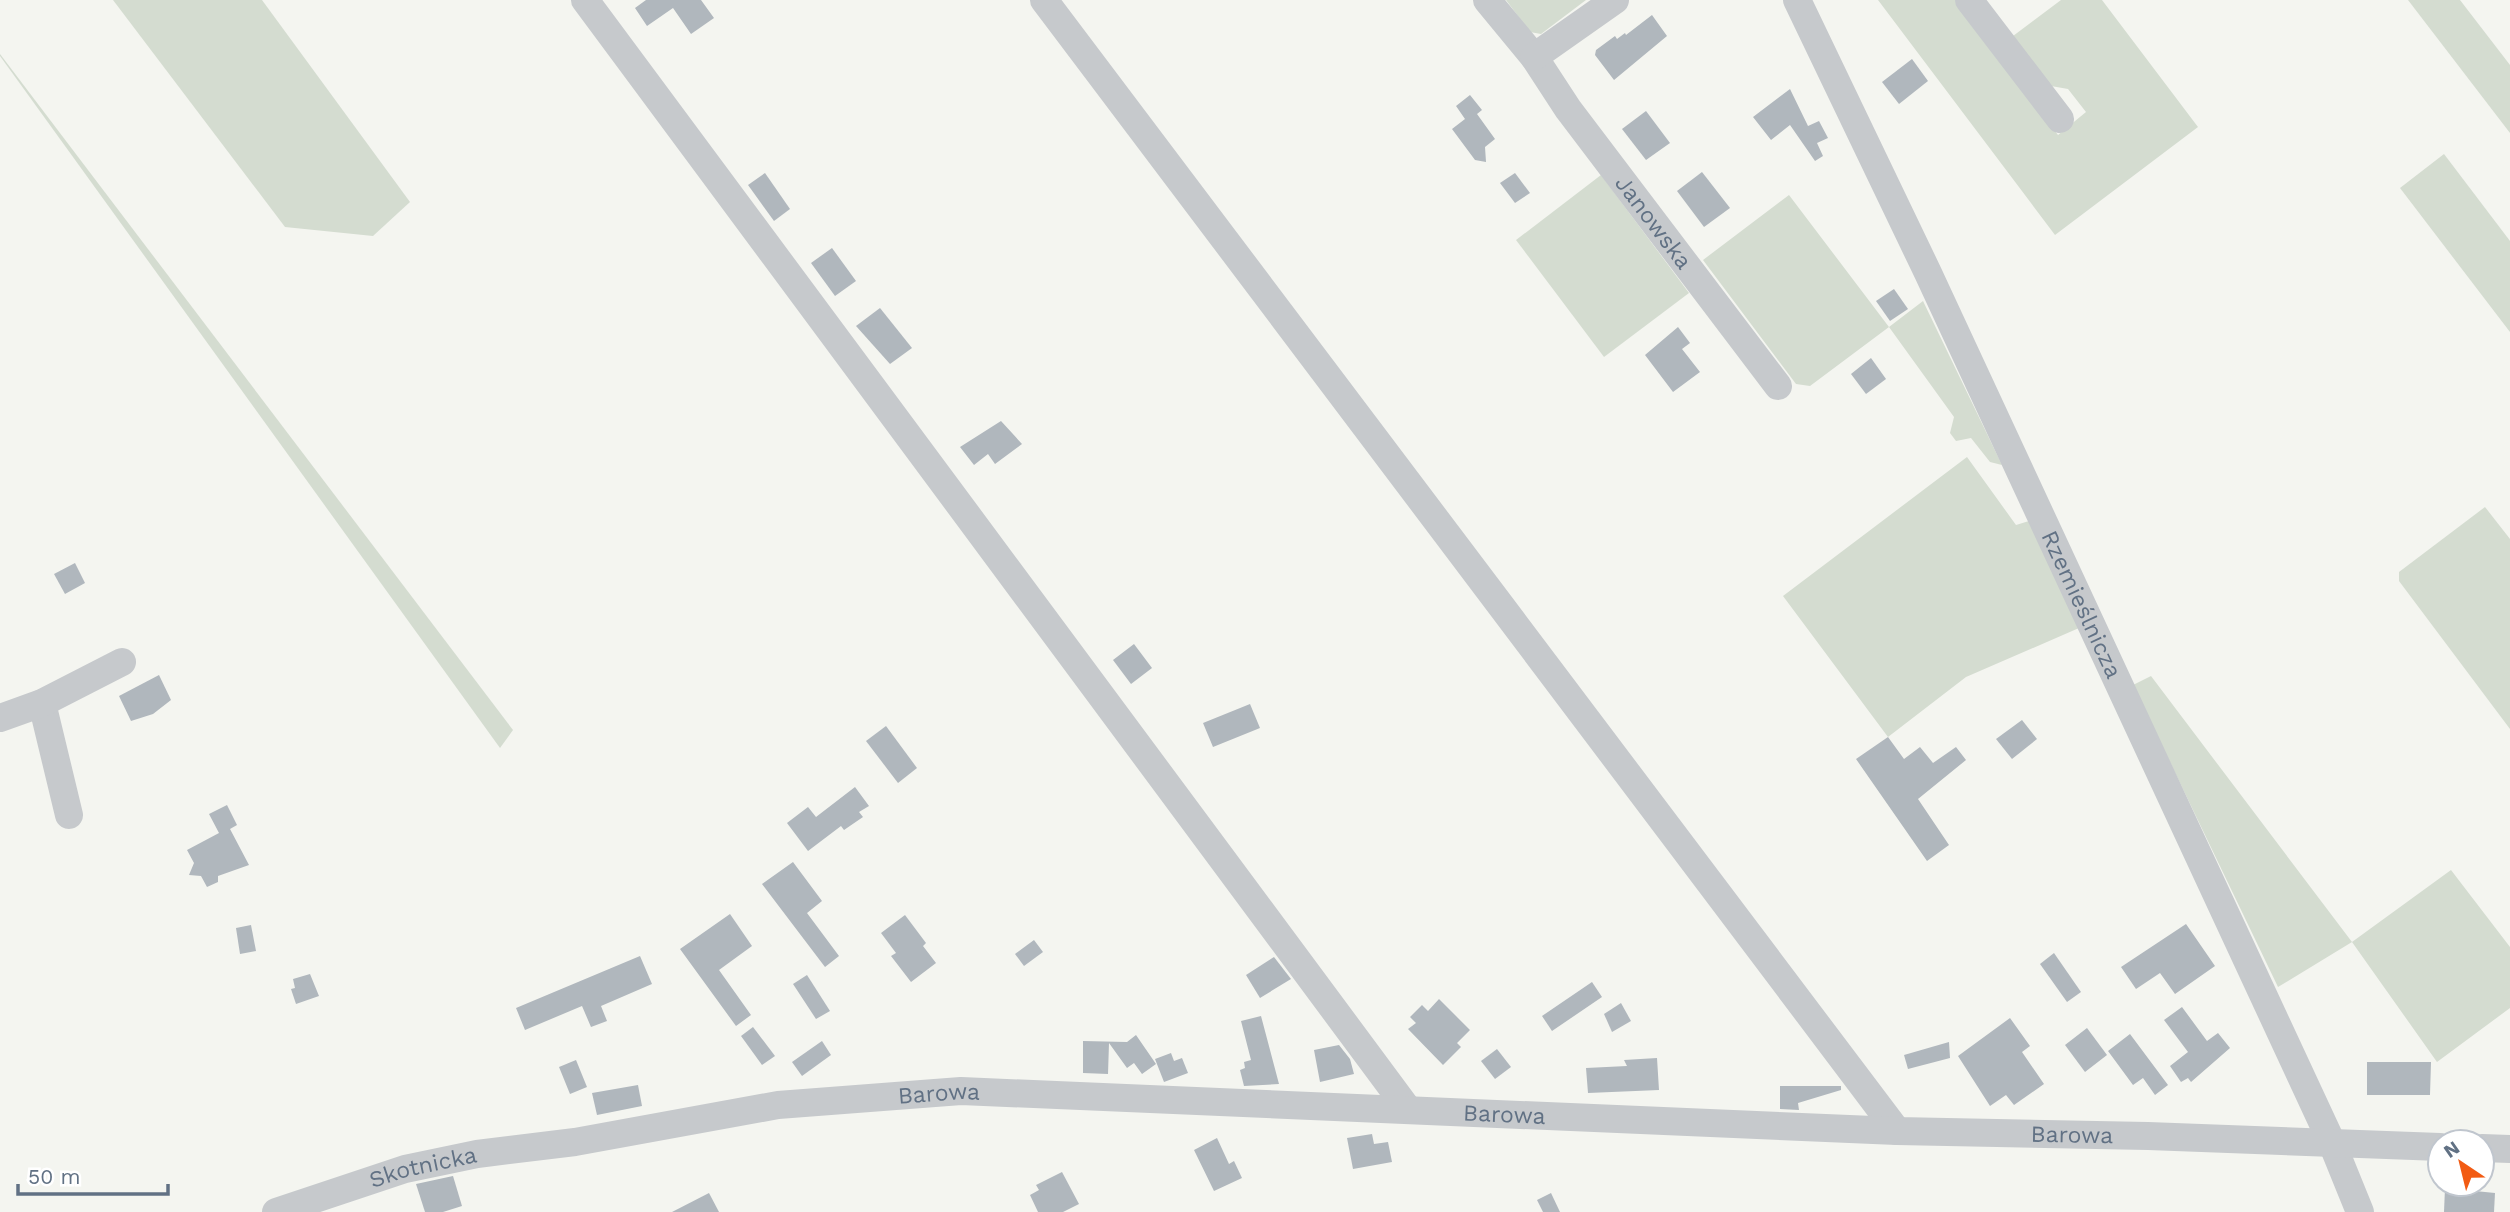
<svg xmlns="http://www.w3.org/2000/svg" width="2510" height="1212" font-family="'Work Sans',sans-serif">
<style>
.green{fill:#d4dcd0}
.building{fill:#b0b7bd}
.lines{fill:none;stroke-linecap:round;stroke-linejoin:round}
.minor{stroke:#c6c9cc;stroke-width:28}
.labels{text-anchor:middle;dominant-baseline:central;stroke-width:7;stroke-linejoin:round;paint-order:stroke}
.street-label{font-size:23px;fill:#617184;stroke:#fff}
</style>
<rect width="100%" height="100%" fill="#f4f5f0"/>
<g class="green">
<polygon points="113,0 262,0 410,202 373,236 285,227"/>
<polygon points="1506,0 1586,0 1541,34 1530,32"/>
<polygon points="1878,0 1955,0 2058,135 2086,112 2068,89 2051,86 2013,36 2061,0 2102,0 2198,127 2055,235"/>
<polygon points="2408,0 2460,0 2510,65 2510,133"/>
<polygon points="0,54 513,730 500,748 0,56"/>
<polygon points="2444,154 2510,241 2510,332 2400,188"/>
<polygon points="1601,175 1689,293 1604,357 1516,240"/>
<polygon points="1789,195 1889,327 1923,301 2002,465 1990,462 1971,438 1956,441 1950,433 1954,417 1889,327 1810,386 1796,384 1703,260"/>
<polygon points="1967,457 2016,525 2029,521 2079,628 1966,677 1888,737 1783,596"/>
<polygon points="2485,507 2510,539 2510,729 2399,581 2399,572"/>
<polygon points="2151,676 2352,942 2451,870 2510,947 2510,1008 2437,1062 2352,942 2278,987 2133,685"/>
</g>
<g class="building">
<polygon points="646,0 701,0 714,18 691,34 673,8 647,26 635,8"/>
<polygon points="1652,15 1667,36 1614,80 1595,55 1596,50 1615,36 1617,39 1625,33 1626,35"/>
<polygon points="1912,59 1928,81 1899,104 1882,82"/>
<polygon points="1790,89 1808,126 1819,121 1828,138 1817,143 1823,156 1815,161 1790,125 1771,140 1753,117"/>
<polygon points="1470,95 1482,110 1477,114 1495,139 1485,147 1486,162 1475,160 1452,129 1465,119 1456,106"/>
<polygon points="1646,111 1670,143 1646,160 1622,129"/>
<polygon points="1702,172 1730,208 1704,227 1677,191"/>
<polygon points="765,173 790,209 774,221 748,185"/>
<polygon points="1515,173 1530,193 1515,203 1500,183"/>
<polygon points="832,248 856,281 835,296 811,263"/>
<polygon points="1894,289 1908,309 1890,321 1876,301"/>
<polygon points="880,308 912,348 890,364 856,326"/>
<polygon points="1678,327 1690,343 1682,349 1700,372 1673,392 1645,355"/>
<polygon points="1871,358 1886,379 1866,394 1851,374"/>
<polygon points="1001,421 1022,444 995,464 988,454 974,465 960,447"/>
<polygon points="75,563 85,583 65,594 54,574"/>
<polygon points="1134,644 1152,668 1131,684 1113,660"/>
<polygon points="159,675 171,700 153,714 131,721 119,696"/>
<polygon points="1250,704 1260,728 1213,747 1203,723"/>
<polygon points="2022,720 2037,739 2012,759 1996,739"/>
<polygon points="886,726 917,768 898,783 866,741"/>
<polygon points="1888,737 1904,759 1920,747 1933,763 1956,747 1966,760 1918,799 1949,845 1927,861 1856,759"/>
<polygon points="855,787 869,806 859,812 863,817 844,830 841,826 808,851 787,823 808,807 816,817"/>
<polygon points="227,805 237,825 230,829 249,865 218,876 218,882 207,887 201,876 189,875 194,863 187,850 219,833 209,814"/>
<polygon points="793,862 822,901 807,913 839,956 825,967 762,884"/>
<polygon points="730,914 752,946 719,970 751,1015 736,1026 680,949"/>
<polygon points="905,915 926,943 923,946 936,963 911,982 891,956 896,953 881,933"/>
<polygon points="2186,924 2215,966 2175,994 2160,973 2136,989 2121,967"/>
<polygon points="251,925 256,951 240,954 236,928"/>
<polygon points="1034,940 1043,952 1024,966 1015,954"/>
<polygon points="2054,953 2081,992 2067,1002 2040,964"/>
<polygon points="640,956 652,984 601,1006 607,1021 591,1027 582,1006 525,1030 516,1008"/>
<polygon points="1274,957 1291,979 1260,998 1246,975"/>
<polygon points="310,974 319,996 296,1004 291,989 295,988 293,979"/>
<polygon points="807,975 830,1011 816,1019 793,984"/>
<polygon points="1592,982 1602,997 1552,1031 1542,1016"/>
<polygon points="1439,999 1470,1030 1457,1043 1461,1047 1443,1065 1408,1029 1416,1023 1410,1017 1422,1005 1428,1011"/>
<polygon points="1621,1003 1631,1021 1612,1032 1604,1014"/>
<polygon points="2182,1007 2207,1041 2218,1033 2230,1048 2191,1082 2188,1078 2181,1082 2170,1066 2188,1052 2164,1020"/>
<polygon points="1261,1016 1279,1084 1244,1086 1240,1070 1245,1068 1244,1062 1251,1060 1241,1021"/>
<polygon points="2010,1018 2030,1046 2022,1052 2044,1084 2014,1105 2006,1095 1990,1106 1958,1056"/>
<polygon points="753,1027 775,1056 762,1065 741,1036"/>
<polygon points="2087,1028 2107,1055 2085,1072 2065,1045"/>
<polygon points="2130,1034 2168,1085 2155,1095 2143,1078 2133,1085 2108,1051"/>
<polygon points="1136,1035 1156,1064 1142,1074 1134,1063 1127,1068 1109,1043 1108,1074 1083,1073 1083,1041 1127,1042"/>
<polygon points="822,1041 831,1055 802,1076 792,1062"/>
<polygon points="1949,1042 1950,1058 1908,1069 1904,1055"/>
<polygon points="1339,1045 1350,1059 1354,1074 1320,1082 1314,1050"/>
<polygon points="1497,1049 1511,1067 1495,1079 1481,1061"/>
<polygon points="1171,1053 1174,1061 1182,1058 1188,1073 1164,1082 1155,1059"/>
<polygon points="1657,1058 1659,1090 1588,1093 1586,1068 1627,1066 1624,1060"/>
<polygon points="576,1060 587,1087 570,1094 559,1067"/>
<polygon points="2367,1062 2431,1062 2430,1095 2367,1095"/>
<polygon points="638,1085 642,1106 597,1115 592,1093"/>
<polygon points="1780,1086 1841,1086 1841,1090 1798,1103 1799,1110 1780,1109"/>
<polygon points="1372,1134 1374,1144 1388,1142 1392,1162 1353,1169 1347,1138"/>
<polygon points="1217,1138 1229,1164 1234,1161 1242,1178 1214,1191 1194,1150"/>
<polygon points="1062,1172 1079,1204 1063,1212 1038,1212 1030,1195 1039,1190 1036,1185"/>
<polygon points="453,1176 462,1206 443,1212 425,1212 416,1184"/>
<polygon points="2445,1188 2495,1193 2494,1212 2444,1212"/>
<polygon points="709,1193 719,1212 672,1212"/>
<polygon points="1551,1193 1560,1212 1543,1212 1537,1200"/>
</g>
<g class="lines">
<g class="minor">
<polyline points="585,0 1407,1108"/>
<polyline points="1044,0 1897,1131"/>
<path id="s1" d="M1487 0 1534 57 1568 109 1778 386"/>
<path id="s2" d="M1797 0 1928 273 2332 1143 2360 1212"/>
<polyline points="1969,0 2060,119"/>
<polyline points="1534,57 1615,0"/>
<polyline points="42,703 69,815"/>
<polyline points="0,718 42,703 122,662"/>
<polyline points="2482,1148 2510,1149"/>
<path id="s3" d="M276 1212 405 1169 477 1154 575 1142 778 1105 961 1091 1897 1131 2148 1136 2440 1147"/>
</g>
</g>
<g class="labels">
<g class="street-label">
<text stroke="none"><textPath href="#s1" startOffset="278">Janowska</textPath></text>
<text stroke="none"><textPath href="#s2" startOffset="668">Rzemieślnicza</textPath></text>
<text stroke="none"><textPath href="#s3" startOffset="676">Barowa</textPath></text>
<text stroke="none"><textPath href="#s3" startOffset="1242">Barowa</textPath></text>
<text stroke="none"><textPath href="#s3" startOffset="1810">Barowa</textPath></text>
<text stroke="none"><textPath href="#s3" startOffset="154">Skotnicka</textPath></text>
</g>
</g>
<g transform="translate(2461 1163) rotate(325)"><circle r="33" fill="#ffffff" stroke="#c0c6ce" stroke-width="2"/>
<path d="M0-5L12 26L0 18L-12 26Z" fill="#f25b13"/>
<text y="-10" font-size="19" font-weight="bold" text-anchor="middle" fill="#617184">N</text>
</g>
<path d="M18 1184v10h150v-10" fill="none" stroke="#617184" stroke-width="3.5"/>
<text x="28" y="1184" font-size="21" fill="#617184" stroke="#ffffff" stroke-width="5" paint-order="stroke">50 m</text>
</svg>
